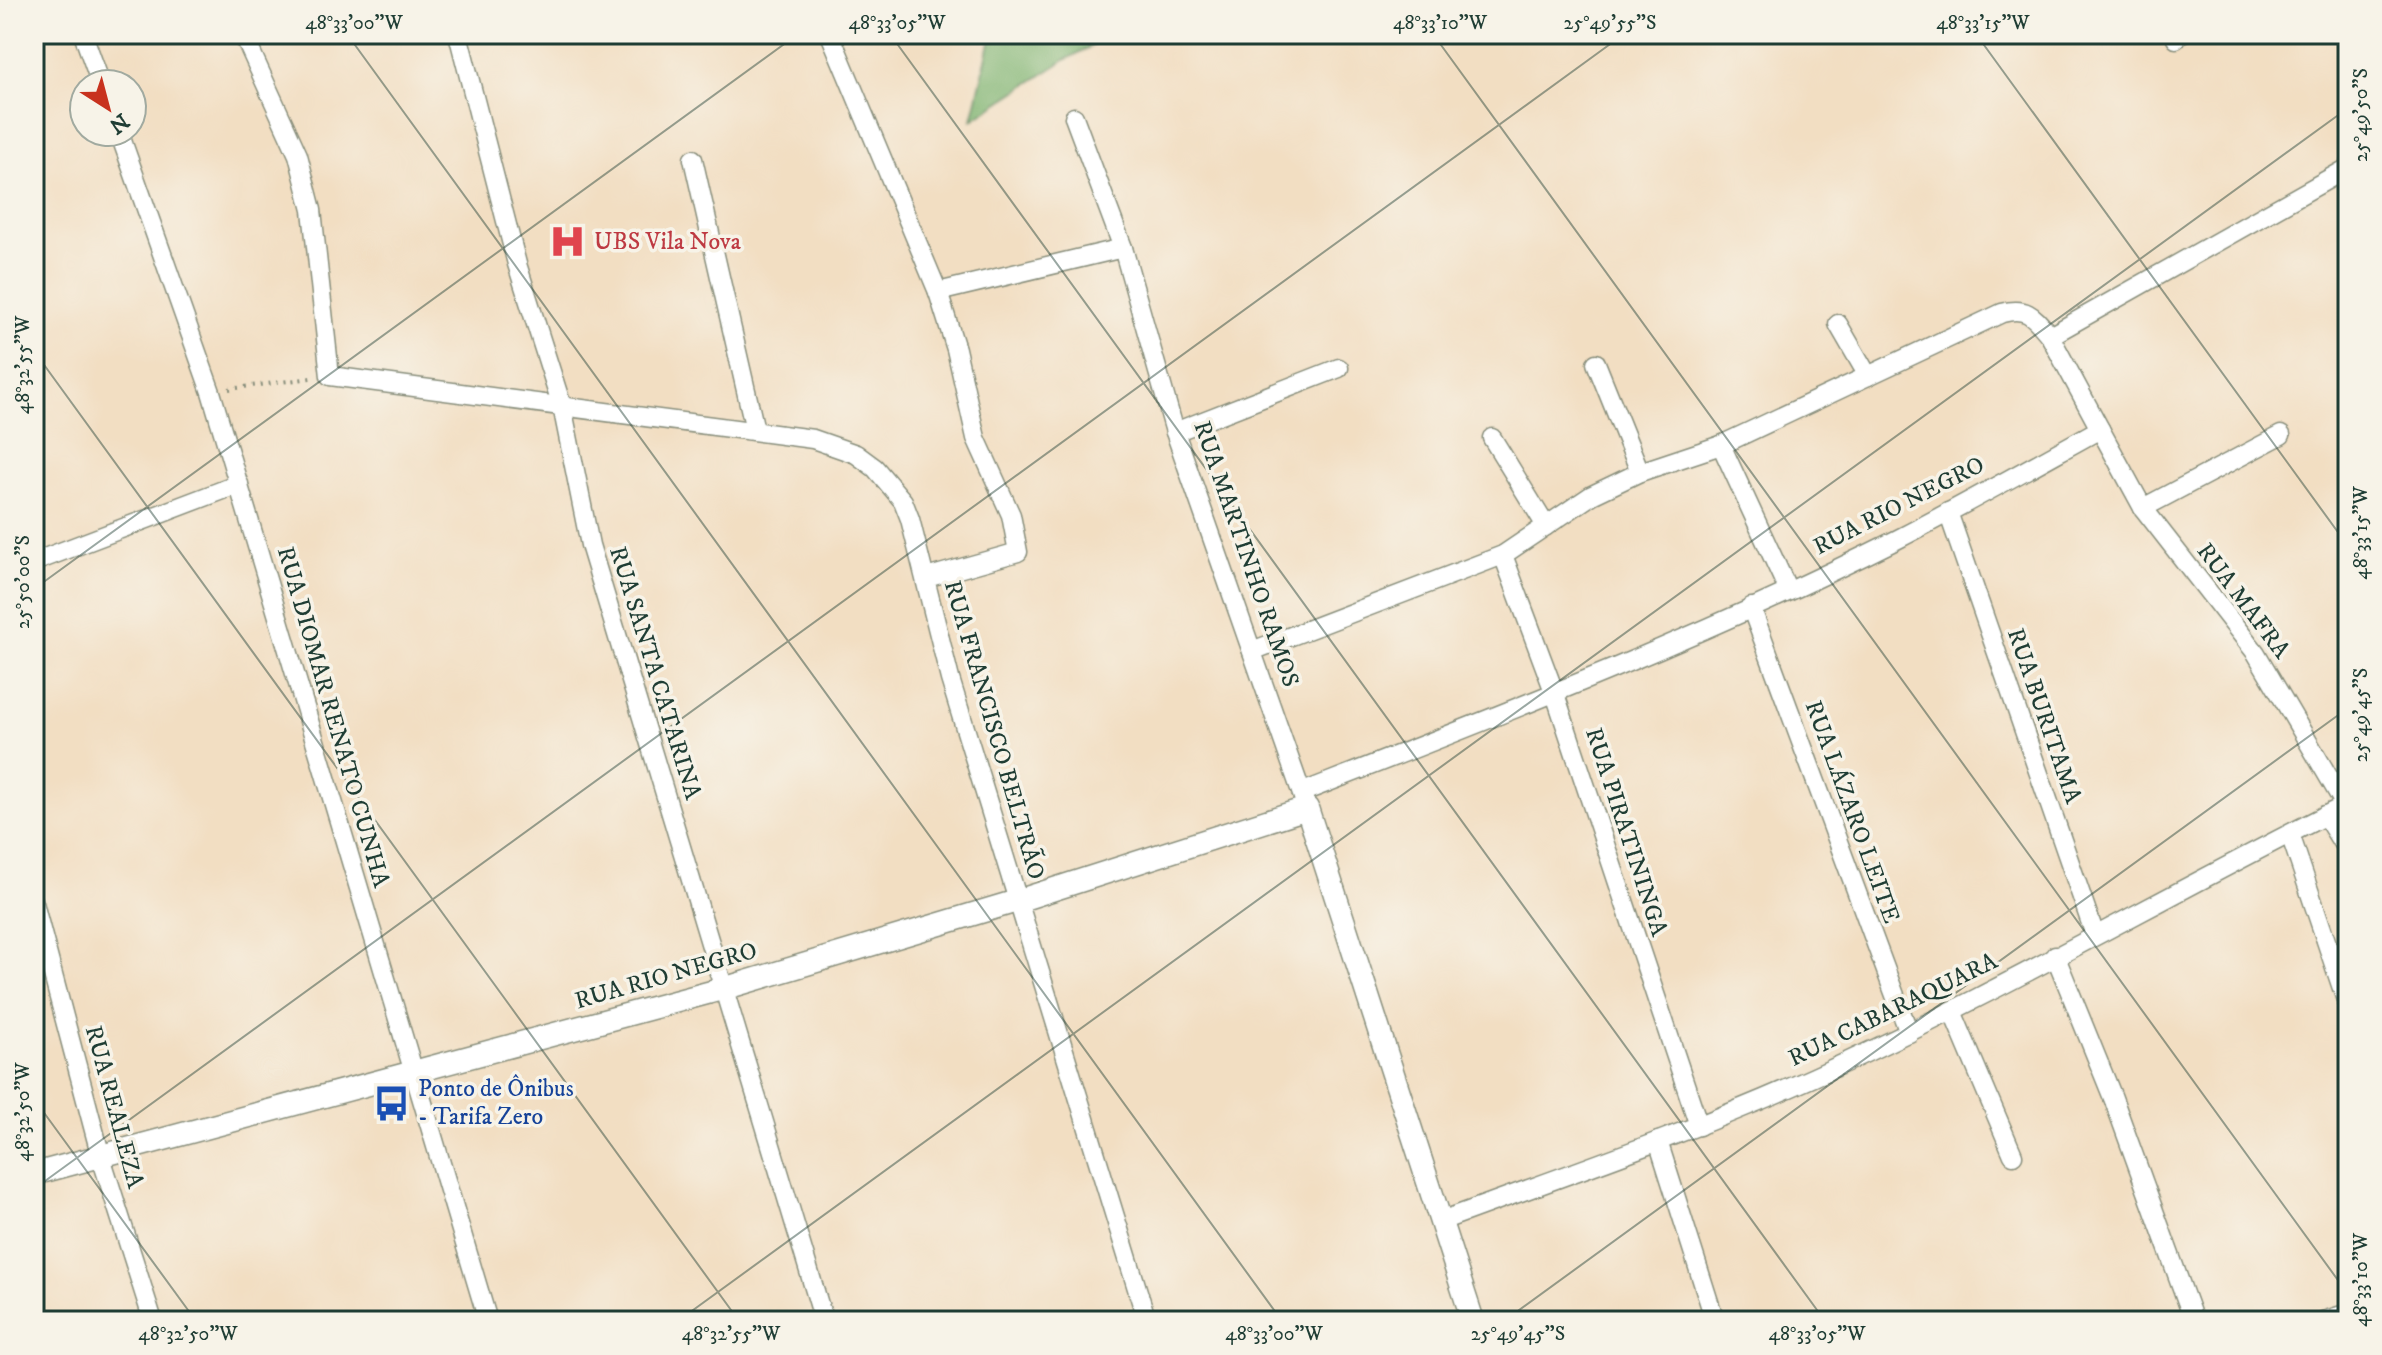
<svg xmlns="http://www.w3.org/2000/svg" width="2382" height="1355" font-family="'IM FELL DW Pica',serif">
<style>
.forest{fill:#7db26e;stroke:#4e7851;stroke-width:2}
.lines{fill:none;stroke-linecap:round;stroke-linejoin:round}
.minor-casing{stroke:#888e7b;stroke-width:21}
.tertiary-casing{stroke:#888e7b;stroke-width:25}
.path{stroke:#888e7b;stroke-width:4;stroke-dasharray:2 6;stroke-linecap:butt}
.minor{stroke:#fff;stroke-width:18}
.tertiary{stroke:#fff;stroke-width:22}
.ticks{fill:none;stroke:#1f3d34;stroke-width:2;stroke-opacity:0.45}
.labels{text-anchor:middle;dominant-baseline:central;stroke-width:7;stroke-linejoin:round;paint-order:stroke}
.health-label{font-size:24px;fill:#be3a42;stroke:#f7f3e8;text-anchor:start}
.street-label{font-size:24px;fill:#1f3d34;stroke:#f7f3e8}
.transit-label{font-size:24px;fill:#164399;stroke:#f7f3e8;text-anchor:start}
.neatline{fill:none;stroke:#1f3d34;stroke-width:3}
.ticks-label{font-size:20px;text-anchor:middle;fill:#1f3d34}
</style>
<rect width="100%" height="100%" fill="#f7f3e8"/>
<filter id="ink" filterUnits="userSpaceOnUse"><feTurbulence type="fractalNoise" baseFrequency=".0125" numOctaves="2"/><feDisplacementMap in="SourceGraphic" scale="16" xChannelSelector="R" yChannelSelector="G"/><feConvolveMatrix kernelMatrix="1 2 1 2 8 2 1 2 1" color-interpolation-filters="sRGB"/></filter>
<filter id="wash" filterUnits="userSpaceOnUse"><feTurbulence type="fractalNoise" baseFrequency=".006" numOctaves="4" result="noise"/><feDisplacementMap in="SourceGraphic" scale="32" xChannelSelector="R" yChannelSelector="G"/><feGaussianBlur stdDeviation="1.8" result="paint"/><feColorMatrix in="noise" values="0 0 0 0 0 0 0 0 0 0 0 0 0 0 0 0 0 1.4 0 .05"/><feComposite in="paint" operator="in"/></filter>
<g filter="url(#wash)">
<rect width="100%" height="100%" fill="#f2dec2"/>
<polygon class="forest" points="992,34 1114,34 1065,60 972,120"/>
</g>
<g filter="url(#ink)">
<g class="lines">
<defs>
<g id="minor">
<polyline points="83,34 101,84"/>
<polyline points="243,34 298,155 312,210 330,376 813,439 856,454 875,468 903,501 910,519 950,679 1147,1321"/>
<polyline points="458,34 517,264 562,406 590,545 824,1321"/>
<polyline points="830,34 938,292 1123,248 1175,432 1305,803"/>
<polyline points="2176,39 2181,34"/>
<polyline points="1074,117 1123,248"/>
<polyline points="119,132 211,392 488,1321"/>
<polyline points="693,159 755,430"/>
<polyline points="1838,324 1868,376"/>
<polyline points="1596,363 1640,472"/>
<polyline points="2100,429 2143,508 2256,653 2345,805"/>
<polyline points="1175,432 1339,368"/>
<polyline points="1492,438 1546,526"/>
<polyline points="1721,445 1788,590"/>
<polyline points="2143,508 2281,435"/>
<polyline points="1948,512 2095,935"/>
<polyline points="1503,555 1555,694 1699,1126"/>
<polyline points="34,562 239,484"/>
<polyline points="926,578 1018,552 1011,515 976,438 956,349 938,292"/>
<polyline points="1751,607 1909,1033"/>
<path d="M1252 651 1503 555 1592 495 1640 472 1721 445 2002 313C2028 306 2034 317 2050 336"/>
<path d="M1303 792C1503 714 1705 636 1898 539 1966 504 2033 466 2100 429L2050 336 2348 168"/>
<polyline points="2325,815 2348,852"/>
<polyline points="2290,834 2348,1006"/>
<polyline points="34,903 101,1157 153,1321"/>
<polyline points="2055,955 2113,1098 2194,1321"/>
<polyline points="1952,1011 2013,1155"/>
<polyline points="1658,1141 1715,1321"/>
<path d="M1441 1221C1566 1175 1692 1132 1814 1077 1996 995 2169 893 2348 804"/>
<polyline points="2323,1321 2348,1313"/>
</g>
<polyline id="tertiary" points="34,1174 726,988 1017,901 1307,808 1473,1321"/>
</defs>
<use href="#minor" class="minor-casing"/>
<use href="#tertiary" class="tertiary-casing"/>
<polyline class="path" points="229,389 311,378"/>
<use href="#minor" class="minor"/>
<use href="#tertiary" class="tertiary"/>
</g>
</g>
<path class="ticks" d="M347 34 1282 1321M890 34 1825 1321M1433 34 2348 1294M1976 34 2348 546M34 351 739 1321M34 589 798 34M34 1099 196 1321M34 1189 1624 34M678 1321 2348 108M1504 1321 2348 708M2330 1321 2348 1308"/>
<defs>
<symbol id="hospital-bare" viewBox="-9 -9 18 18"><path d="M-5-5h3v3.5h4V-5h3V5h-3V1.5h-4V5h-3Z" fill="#e0444e" stroke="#f7f3e8" stroke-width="2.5" paint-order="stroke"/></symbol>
<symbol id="bus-bare" viewBox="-9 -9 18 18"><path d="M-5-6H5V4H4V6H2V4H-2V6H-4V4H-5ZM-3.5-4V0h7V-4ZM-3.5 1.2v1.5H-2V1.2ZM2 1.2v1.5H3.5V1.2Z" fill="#1a4fb4" stroke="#f7f3e8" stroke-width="2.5" paint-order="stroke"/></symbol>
</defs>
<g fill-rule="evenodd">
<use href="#hospital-bare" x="542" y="216" width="51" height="51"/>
<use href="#bus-bare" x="366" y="1078" width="51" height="51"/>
</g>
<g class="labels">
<g class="health-label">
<text x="594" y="242">UBS Vila Nova</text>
</g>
<g class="street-label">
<text transform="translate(1899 506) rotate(-27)">RUA RIO NEGRO</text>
<text transform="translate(1246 554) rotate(71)">RUA MARTINHO RAMOS</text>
<text transform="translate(2243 601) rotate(53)">RUA MAFRA</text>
<text transform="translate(655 673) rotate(73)">RUA SANTA CATARINA</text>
<text transform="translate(2044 716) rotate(71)">RUA BURITAMA</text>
<text transform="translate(333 717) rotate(74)">RUA DIOMAR RENATO CUNHA</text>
<text transform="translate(994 730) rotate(74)">RUA FRANCISCO BELTRÃO</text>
<text transform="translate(1852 812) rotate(70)">RUA LÁZARO LEITE</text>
<text transform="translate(1626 832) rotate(72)">RUA PIRATININGA</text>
<text transform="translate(666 976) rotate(-16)">RUA RIO NEGRO</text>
<text transform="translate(1893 1010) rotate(-26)">RUA CABARAQUARA</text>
<text transform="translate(114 1107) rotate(75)">RUA REALEZA</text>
</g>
<g class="transit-label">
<text x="418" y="1089">Ponto de Ônibus<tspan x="418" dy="28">- Tarifa Zero</tspan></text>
</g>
</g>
<rect width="2382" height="1355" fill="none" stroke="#f7f3e8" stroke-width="88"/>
<g transform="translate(108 108) rotate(144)"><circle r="38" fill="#f7f3e8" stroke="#a1aaa0" stroke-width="2"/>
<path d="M0-6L14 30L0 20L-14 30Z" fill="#c8321e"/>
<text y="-12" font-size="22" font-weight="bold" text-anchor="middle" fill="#1f3d34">N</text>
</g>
<rect x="44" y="44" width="2294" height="1267" class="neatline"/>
<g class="ticks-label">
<text x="354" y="29">48°33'00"W</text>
<text x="897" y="29">48°33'05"W</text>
<text x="1440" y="29">48°33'10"W</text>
<text x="1610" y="29">25°49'55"S</text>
<text x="1983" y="29">48°33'15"W</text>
<text transform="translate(2360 115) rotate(-90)" y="7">25°49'50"S</text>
<text transform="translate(22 365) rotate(-90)" y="7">48°32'55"W</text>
<text transform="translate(2360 533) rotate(-90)" y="7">48°33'15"W</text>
<text transform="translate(22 582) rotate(-90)" y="7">25°50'00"S</text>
<text transform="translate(2360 715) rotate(-90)" y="7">25°49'45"S</text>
<text transform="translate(22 1112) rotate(-90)" y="7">48°32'50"W</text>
<text transform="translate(2360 1280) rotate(-90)" y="7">48°33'10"W</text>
<text x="188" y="1340">48°32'50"W</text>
<text x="731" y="1340">48°32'55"W</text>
<text x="1274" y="1340">48°33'00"W</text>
<text x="1518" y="1340">25°49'45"S</text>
<text x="1817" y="1340">48°33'05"W</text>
</g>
</svg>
